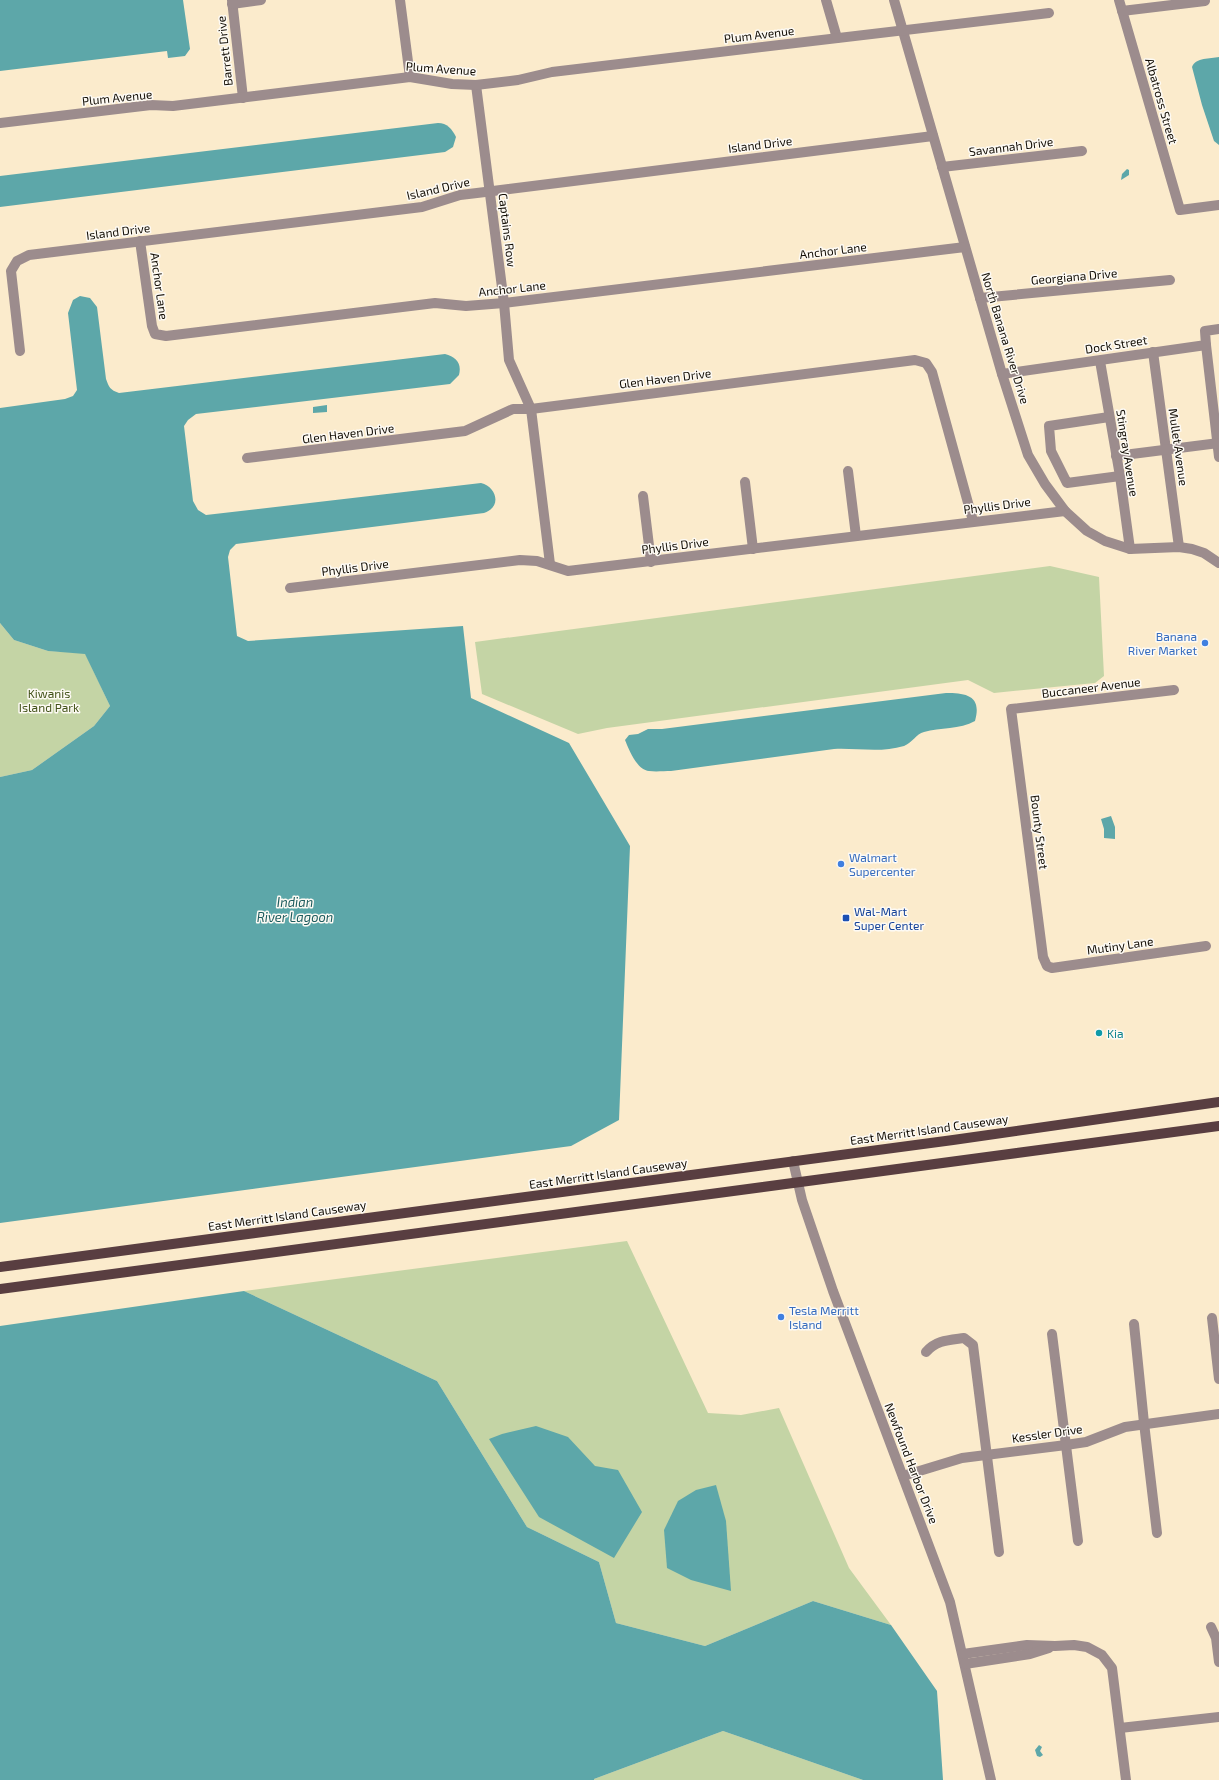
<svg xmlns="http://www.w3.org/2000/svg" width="1219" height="1780" font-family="'Exo 2',sans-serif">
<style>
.green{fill:#c4d4a5}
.water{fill:#5da7a9}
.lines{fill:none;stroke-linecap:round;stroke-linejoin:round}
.minor{stroke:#9c8c8d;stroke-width:10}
.major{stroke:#593e41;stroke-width:10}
.shop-dot{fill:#3f7fe0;stroke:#fdfaf4;stroke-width:1.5}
.transit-dot{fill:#1a4fb4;stroke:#fdfaf4;stroke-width:1.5}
.culture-dot{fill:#0f9aa8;stroke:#fdfaf4;stroke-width:1.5}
.labels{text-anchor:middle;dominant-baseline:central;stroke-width:3;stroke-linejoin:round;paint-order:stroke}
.street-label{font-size:12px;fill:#110c03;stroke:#fdfaf4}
.shop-label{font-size:12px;fill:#366cbe;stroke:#fdfaf4;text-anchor:start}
.park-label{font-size:12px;fill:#425219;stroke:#fdfaf4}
.transit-label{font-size:12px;fill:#164399;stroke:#fdfaf4;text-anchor:start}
.culture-label{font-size:12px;fill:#0d838f;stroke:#fdfaf4;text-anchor:start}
.water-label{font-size:13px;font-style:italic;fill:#1d5c5e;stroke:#fdfaf4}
</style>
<rect width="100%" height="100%" fill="#fbebcc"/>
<g class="green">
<polygon points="1050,566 1099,577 1104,676 1095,683 994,693 968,680 607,728 578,734 482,694 475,642"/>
<polygon points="0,623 14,640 48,651 85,653 110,706 94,726 32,770 0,777"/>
<polygon points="627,1241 708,1413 741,1415 779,1408 849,1568 891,1625 813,1601 705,1646 616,1623 599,1562 527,1527 437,1381 244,1291"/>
<polygon points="723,1731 863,1780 594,1780 594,1779"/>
</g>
<g class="water">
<polygon points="0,0 183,0 190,49 185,56 168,58 167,51 0,71"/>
<path d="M1219 57V145L1214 141 1202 105 1192 67C1196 57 1210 59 1219 57Z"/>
<path d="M438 123C447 123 452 129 456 137L453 147 445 152 0 207V176Z"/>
<polygon points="1127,169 1129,170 1129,175 1121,180 1122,174"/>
<path d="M80 296 90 298 97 307 106 379C109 387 110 390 119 393L445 354C456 357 462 363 459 375L450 384 196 414 188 420 184 426 193 501 198 510 206 515 481 483C497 487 502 507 484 513L236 544 230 550 228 557 237 636 248 641 463 626 471 698 569 743 630 846 619 1120 571 1146 0 1223V777L32 770 94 726 110 706 85 654 48 651 14 640 0 623V408L65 399 73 396 77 390 68 313 73 300Z"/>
<polygon points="327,405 327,412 313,413 313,407"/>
<path d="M946 693C967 693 982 696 975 721 960 730 940 727 924 732 916 734 912 743 904 746 881 753 858 748 834 749L671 771C664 771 656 772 649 771 637 770 629 750 625 740L629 735 638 734 648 729H662Z"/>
<polygon points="1111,816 1115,827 1115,839 1104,838 1104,829 1101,819"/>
<polygon points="244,1291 437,1381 527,1527 599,1562 616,1623 705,1646 813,1601 891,1625 937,1691 943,1780 863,1780 723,1731 594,1779 594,1780 0,1780 0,1326"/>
<polygon points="536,1426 568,1437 595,1466 618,1470 642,1512 614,1558 539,1517 489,1439 502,1434"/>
<polygon points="716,1485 726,1521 731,1591 691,1580 667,1568 664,1530 678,1501 696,1490"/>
<polygon points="1039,1745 1042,1747 1040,1751 1043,1755 1040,1757 1037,1756 1035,1750"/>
</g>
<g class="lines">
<g class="minor">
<polyline points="232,0 243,98"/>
<polyline points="400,0 410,77"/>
<polyline points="826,0 837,38"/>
<polyline points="894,0 1002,374 1028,455 1045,484 1065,511 1087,531 1105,541 1130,549 1179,547 1192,549 1204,553 1219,563"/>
<polyline points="1119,0 1180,210 1219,205"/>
<polyline points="232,4 261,0"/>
<polyline points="1122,11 1205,1"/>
<polyline points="476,85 504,303 509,360 531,409 550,564"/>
<polyline points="0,123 151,105 173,106 410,77 452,84 476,85 518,80 552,72 1049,13"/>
<polyline points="942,167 1082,151"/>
<polyline points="140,241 152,326 155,334 166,336 435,303 466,306 504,303 965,247"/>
<polyline points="980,298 1170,280"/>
<polyline points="1206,345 1219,457"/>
<polyline points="20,351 11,271 17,261 29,255 422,207 460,195 477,193 933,136"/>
<polyline points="1153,352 1179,547"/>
<polyline points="1100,361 1120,476 1130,549"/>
<polyline points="1002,374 1206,345 1205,331 1219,329"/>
<polyline points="1109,417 1049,426 1051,451 1067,483 1120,476"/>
<polyline points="1116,456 1219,443"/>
<polyline points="247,458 465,431 513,409 531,409 915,360 926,363 932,372 973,521"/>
<polyline points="848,471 856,536"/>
<polyline points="745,482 753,549"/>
<polyline points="643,496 651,562"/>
<polyline points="290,588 520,560 537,561 568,571 1065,511"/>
<polyline points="1174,690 1011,709 1043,957 1047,966 1052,968 1206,946"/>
<polyline points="793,1161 802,1200 833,1291 950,1602 991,1780"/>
<polyline points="1212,1318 1219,1379"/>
<polyline points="1134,1324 1144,1423 1157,1533"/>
<polyline points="1052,1334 1078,1541"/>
<path d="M926 1352C936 1340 949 1340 964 1338L973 1345 999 1552"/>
<polyline points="903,1476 962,1458 1066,1445 1086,1442 1125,1427 1219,1414"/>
<polyline points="1211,1627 1216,1638 1219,1662"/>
<polyline points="963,1654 1027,1645 1055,1646 1074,1645 1087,1647 1102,1655 1112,1668 1126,1780"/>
<polyline points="965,1664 1030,1654 1049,1648"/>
<polyline points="1120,1728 1219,1717"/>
</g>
<g class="major">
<polyline points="0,1267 953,1140 1219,1102"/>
<polyline points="0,1289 1219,1126"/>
</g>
</g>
<g class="shop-dot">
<circle cx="1205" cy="643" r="4"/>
<circle cx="841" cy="864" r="4"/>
<circle cx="781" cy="1317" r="4"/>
</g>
<rect class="transit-dot" x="842" y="914" width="8" height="8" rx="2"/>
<circle class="culture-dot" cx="1099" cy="1033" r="4"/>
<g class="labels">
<g class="street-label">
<text transform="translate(759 34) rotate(-7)">Plum Avenue</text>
<text transform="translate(224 51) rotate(-96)">Barrett Drive</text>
<text transform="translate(441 68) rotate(4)">Plum Avenue</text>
<text transform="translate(117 97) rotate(-6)">Plum Avenue</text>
<text transform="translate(1162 101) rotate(74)">Albatross Street</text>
<text transform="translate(760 144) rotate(-7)">Island Drive</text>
<text transform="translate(1011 146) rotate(-7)">Savannah Drive</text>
<text transform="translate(438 188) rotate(-13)">Island Drive</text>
<text transform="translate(508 230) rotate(83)">Captains Row</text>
<text transform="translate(118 231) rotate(-7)">Island Drive</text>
<text transform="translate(833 250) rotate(-7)">Anchor Lane</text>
<text transform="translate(1074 276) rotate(-5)">Georgiana Drive</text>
<text transform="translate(160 286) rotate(82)">Anchor Lane</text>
<text transform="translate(512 288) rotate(-6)">Anchor Lane</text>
<text transform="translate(1006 338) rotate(73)">North Banana River Drive</text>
<text transform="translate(1116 344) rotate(-9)">Dock Street</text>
<text transform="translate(665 378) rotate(-7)">Glen Haven Drive</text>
<text transform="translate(348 433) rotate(-7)">Glen Haven Drive</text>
<text transform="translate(1179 447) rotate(82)">Mullet Avenue</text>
<text transform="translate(1128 453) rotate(81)">Stingray Avenue</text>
<text transform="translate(997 505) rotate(-7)">Phyllis Drive</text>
<text transform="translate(675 545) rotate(-7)">Phyllis Drive</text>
<text transform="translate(355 567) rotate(-7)">Phyllis Drive</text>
<text transform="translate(1091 687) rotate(-7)">Buccaneer Avenue</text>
<text transform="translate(1040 832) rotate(83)">Bounty Street</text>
<text transform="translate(1120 945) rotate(-8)">Mutiny Lane</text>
<text transform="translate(929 1129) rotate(-8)">East Merritt Island Causeway</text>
<text transform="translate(608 1173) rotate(-8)">East Merritt Island Causeway</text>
<text transform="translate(287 1215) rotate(-8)">East Merritt Island Causeway</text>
<text transform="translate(1047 1433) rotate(-8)">Kessler Drive</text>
<text transform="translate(912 1463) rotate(69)">Newfound Harbor Drive</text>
</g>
<g class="shop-label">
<text x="1197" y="636" text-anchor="end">Banana<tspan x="1197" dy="14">River Market</tspan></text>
<text x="849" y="857">Walmart<tspan x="849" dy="14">Supercenter</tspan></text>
<text x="789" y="1310">Tesla Merritt<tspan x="789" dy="14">Island</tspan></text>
</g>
<g class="park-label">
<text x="49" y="693">Kiwanis<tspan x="49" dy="14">Island Park</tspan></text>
</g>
<g class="transit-label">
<text x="854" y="911">Wal-Mart<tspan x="854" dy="14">Super Center</tspan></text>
</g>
<g class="culture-label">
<text x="1107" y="1033">Kia</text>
</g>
<g class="water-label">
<text x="295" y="902">Indian<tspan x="295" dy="15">River Lagoon</tspan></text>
</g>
</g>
</svg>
